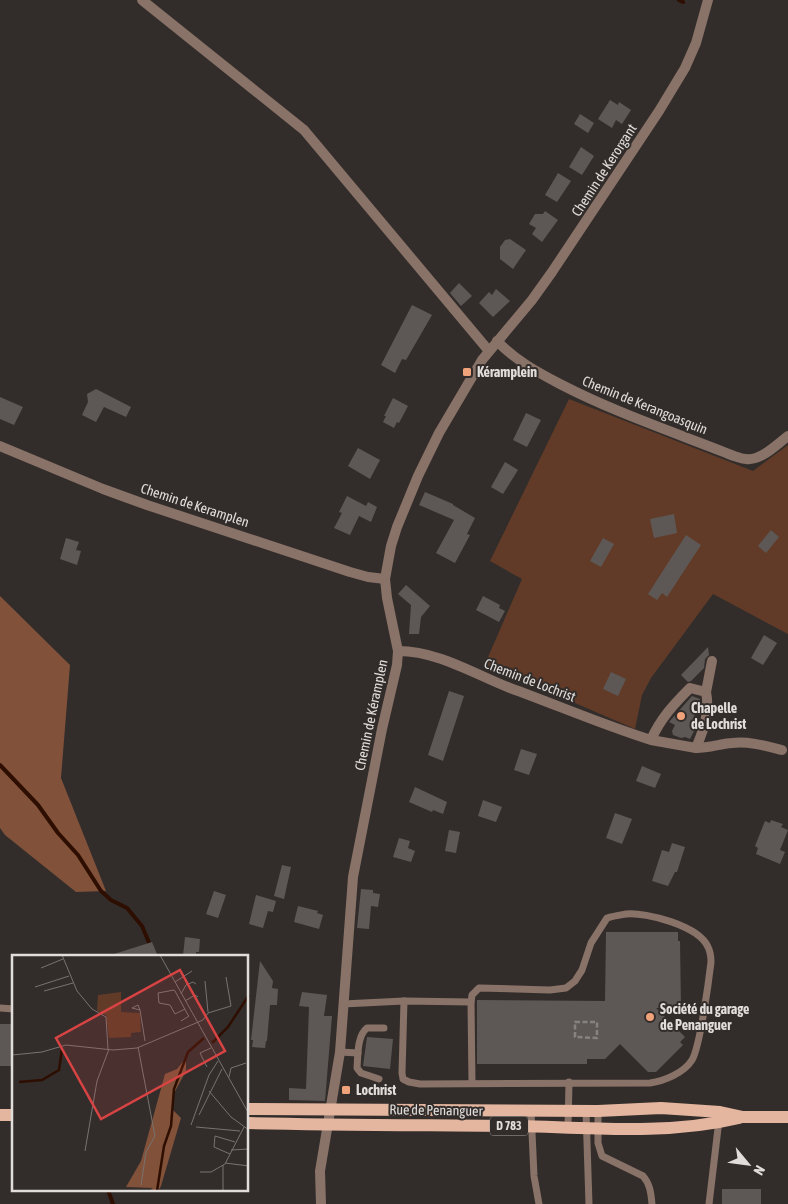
<svg xmlns="http://www.w3.org/2000/svg" width="788" height="1204" font-family="'Asap Condensed',sans-serif">
<style>
.green{fill:#613b27}
.forest{fill:#815139}
.lines{fill:none;stroke-linecap:round;stroke-linejoin:round}
.stream{stroke:#2d0e00;stroke-width:4}
.building{fill:#5d5855}
.path{stroke:#868280;stroke-width:2.5;stroke-dasharray:5 2.5;stroke-linecap:butt}
.lane{stroke:#897267;stroke-width:7}
.street{stroke:#897267;stroke-width:10}
.primary{stroke:#e5b69f;stroke-width:12}
.poi-dot{fill:#f0a27a;stroke:#322d2b;stroke-width:2}
.labels{text-anchor:middle;dominant-baseline:central;stroke-width:4;stroke-linejoin:round;paint-order:stroke}
.shield{fill:#322d2b;stroke:#aca8a6;stroke-width:1}
.shield-label{font-size:12px;font-weight:bold;fill:#e0dddb}
.street-label{font-size:14px;fill:#e0dddb;stroke:#322d2b}
.poi-label{font-size:14px;font-weight:bold;fill:#e0dddb;stroke:#322d2b;text-anchor:start}
.inset-river{fill:none;stroke:#2d0e00;stroke-width:2.5}
.inset-road{fill:none;stroke:#787371;stroke-width:1}
.view{fill:#d84343;fill-opacity:0.15;stroke:#d84343;stroke-width:2.5}
.inset-edge{fill:none;stroke:#e0dddb;stroke-width:2.5}
</style>
<rect width="100%" height="100%" fill="#322d2b"/>
<polygon class="green" points="569,399 753,471 788,445 788,634 713,594 651,678 642,695 635,729 485,664 522,579 490,561"/>
<polygon class="forest" points="0,596 70,665 61,778 106,891 76,892 5,835 0,828"/>
<g class="lines">
<g class="stream">
<polyline points="679,0 683,2"/>
<polyline points="0,765 38,805 58,833 78,855 101,891 111,900 127,908 142,926 150,945"/>
<polyline points="108,1190 113,1204"/>
</g>
</g>
<g class="building">
<polygon points="610,100 618,105 619,102 631,110 622,124 616,120 612,128 598,119"/>
<polygon points="580,114 594,123 588,133 574,124"/>
<polygon points="581,147 594,156 582,175 569,167"/>
<polygon points="558,173 571,181 557,202 545,195"/>
<polygon points="545,211 558,220 542,242 532,234 536,228 529,224 535,214 543,214"/>
<polygon points="510,239 526,250 513,269 500,259 500,247 505,240"/>
<polygon points="459,283 472,296 461,306 450,293"/>
<polygon points="496,289 510,301 493,317 479,303 489,292 492,295"/>
<polygon points="412,305 432,315 406,360 402,359 395,373 381,365"/>
<polygon points="96,389 131,407 126,417 104,407 96,422 82,415 88,402 87,394"/>
<polygon points="0,397 23,407 14,425 0,419"/>
<polygon points="393,398 408,406 399,423 397,422 394,428 383,422 386,416 384,416"/>
<polygon points="526,413 541,420 527,447 513,440"/>
<polygon points="358,448 380,460 370,479 348,466"/>
<polygon points="505,462 518,470 503,494 491,487"/>
<polygon points="425,492 453,504 453,505 475,518 467,534 470,535 455,563 436,553 454,520 419,505"/>
<polygon points="347,496 366,506 368,502 377,507 371,522 359,516 350,535 334,528 342,513 339,512"/>
<polygon points="674,514 677,533 654,538 650,519"/>
<polygon points="771,530 779,537 766,553 758,546"/>
<polygon points="686,535 701,545 667,597 662,593 657,600 648,594"/>
<polygon points="66,538 79,542 76,550 81,551 77,565 60,559"/>
<polygon points="603,538 614,544 601,567 590,561"/>
<polygon points="406,585 430,606 421,617 419,634 409,634 411,605 398,594"/>
<polygon points="483,596 500,605 499,608 505,611 499,622 476,610"/>
<polygon points="764,635 777,643 763,665 751,658"/>
<polygon points="708,647 709,655 705,659 704,668 691,681 688,682 681,675"/>
<polygon points="611,672 626,679 618,696 603,689"/>
<polygon points="449,691 464,696 443,761 428,755"/>
<polygon points="692,696 700,699 700,702 693,719 698,721 697,725 690,739 685,737 681,738 673,735 672,731 675,725 669,722"/>
<polygon points="521,749 537,754 529,775 514,770"/>
<polygon points="642,766 661,774 655,788 636,781"/>
<polygon points="415,787 447,802 443,814 433,810 432,812 409,802"/>
<polygon points="483,800 502,807 496,822 478,816"/>
<polygon points="615,813 632,819 622,844 606,838"/>
<polygon points="771,820 783,824 781,827 788,830 780,850 785,852 780,864 756,854 758,848 755,846 765,821 770,823"/>
<polygon points="449,830 460,832 456,853 445,851"/>
<polygon points="399,838 410,841 408,848 415,851 411,862 393,857"/>
<polygon points="672,843 685,847 677,872 675,872 668,886 652,881 662,850 669,852"/>
<polygon points="282,865 291,867 284,899 274,896"/>
<polygon points="361,889 373,890 373,893 380,894 378,907 371,906 369,929 357,928"/>
<polygon points="214,891 226,895 218,918 206,914"/>
<polygon points="256,895 276,901 273,912 268,911 263,928 249,924"/>
<polygon points="298,906 318,911 317,913 323,915 319,929 294,922"/>
<polygon points="606,932 678,932 678,941 680,941 681,1008 656,1008 685,1037 680,1042 683,1045 656,1072 648,1072 620,1044 605,1059 587,1059 587,1064 477,1064 477,1000 605,1001"/>
<polygon points="185,937 200,939 199,952 196,952 196,956 183,956"/>
<polygon points="152,942 157,954 151,956 114,956 114,954"/>
<polygon points="260,961 273,981 272,988 278,989 277,1005 270,1005 267,1041 266,1041 265,1048 252,1047 253,1040 251,1040"/>
<polygon points="302,992 327,995 324,1016 332,1016 325,1101 289,1100 289,1088 306,1089 309,1007 299,1006"/>
<rect x="0" y="1024" width="14" height="42"/>
<polygon points="367,1037 393,1039 390,1069 363,1066"/>
<rect x="722" y="1189" width="39" height="15"/>
</g>
<g class="lines">
<polygon class="path" points="575,1022 597,1022 597,1038 575,1037"/>
<g class="lane">
<path d="M404 1001 402 1073 403 1079 409 1082 420 1084 650 1083C664 1081 684 1073 692 1060 700 1047 709 979 711 962 711 957 710 951 708 947 699 926 647 912 626 914 620 915 613 916 607 918L591 943 582 970 575 981 566 988 550 990 479 988 472 995 471 1002 472 1083"/>
<polyline points="343,1004 404,1001 471,1002"/>
<polyline points="0,1008 14,1009"/>
<polyline points="340,1052 358,1053"/>
<path d="M379 1079 361 1073 357 1068C358 1055 357 1036 367 1028H384"/>
<polyline points="531,1111 534,1176 539,1204"/>
<polyline points="586,1111 589,1204"/>
<path d="M598 1111V1143L602 1156 643 1176C650 1184 651 1193 652 1204"/>
<polyline points="568,1127 569,1082"/>
<polyline points="709,1204 719,1120"/>
</g>
<g class="street">
<polyline points="142,0 304,130 489,351"/>
<path d="M497 341C515 360 537 372 560 384 616 413 676 433 734 456 738 457 742 459 746 459 761 461 777 444 788 436"/>
<polyline points="0,446 103,489 147,505 350,572 368,577 385,579"/>
<path d="M398 651C438 651 474 674 510 688 557 705 603 725 651 740 660 719 674 704 690 688L706 692C710 712 704 729 696 748L651 740"/>
<polyline points="706,692 712,661"/>
<path d="M696 748C710 748 719 744 732 743 749 741 766 746 782 750"/>
<polyline points="321,1204 320,1171 340,1052 353,877 382,729 397,665 398,651 387,598 385,579 391,546 397,527 418,476 439,433 482,360 532,300 552,272 659,111 685,68 696,43 708,0"/>
</g>
<g class="primary">
<polyline points="248,1109 598,1111 661,1108 720,1112 743,1117 788,1117"/>
<polyline points="0,1115 14,1115"/>
<path d="M248 1123C338 1125 429 1125 520 1126 593 1128 668 1135 739 1118"/>
</g>
</g>
<g class="poi-dot">
<rect x="462" y="367" width="10" height="10" rx="2.5"/>
<circle cx="681" cy="716" r="5"/>
<circle cx="650" cy="1017" r="5"/>
<rect x="341" y="1085" width="10" height="10" rx="2.5"/>
</g>
<g class="labels">
<rect class="shield" x="490" y="1116.5" width="38" height="19" rx="4"/>
<g class="shield-label">
<text x="509" y="1126">D 783</text>
</g>
<g class="street-label">
<text transform="translate(604 170) rotate(-57)">Chemin de Kerorgant</text>
<text transform="translate(645 405) rotate(22)">Chemin de Kerangoasquin</text>
<text transform="translate(195 505) rotate(18)">Chemin de Keramplen</text>
<text transform="translate(530 680) rotate(21)">Chemin de Lochrist</text>
<text transform="translate(371 715) rotate(-78)">Chemin de Kéramplen</text>
<text transform="translate(436 1110) rotate(1)">Rue de Penanguer</text>
</g>
<g class="poi-label">
<text x="477" y="372">Kéramplein</text>
<text x="691" y="708">Chapelle<tspan x="691" dy="16">de Lochrist</tspan></text>
<text x="660" y="1009">Société du garage<tspan x="660" dy="16">de Penanguer</tspan></text>
<text x="356" y="1090">Lochrist</text>
</g>
</g>
<g transform="translate(12 955)">
<rect width="236" height="236" fill="#322d2b"/>
<path d="M109 37V57L128 58 129 77 119 78V82L97 83 94 60 85 56 86 40Z" fill="#613b27"/>
<path d="M174 103V116L161 140 160 154 169 163 149 231 146 236H137L141 233 114 232 129 206 153 119 165 114Z" fill="#815139"/>
<path class="inset-river" d="M200 88 216 72 237 40M7 127 30 125 47 115 50 94M145 236 152 191 159 171 162 134 176 97 192 83"/>
<path class="inset-road" d="M50 0 65 36 80 54 94 62 96 94M148 0 237 159M29 13 51 4M193 26 196 57M163 27 180 16M23 32 57 21M32 36 61 28M169 39 174 30 181 27 184 29M173 46 183 40 186 42M128 55 126 50 120 53 128 55 133 86M169 66 177 61 176 60 163 36 162 35 146 38 147 48 158 50 163 59 173 54M126 92 143 181 134 197 129 230M0 100 30 97 54 90 101 95 125 93 191 65 196 58 219 51 214 22M195 112 188 98 199 93M217 122 219 113 234 108M197 136 219 162 237 175M187 160 210 114M179 170 197 120 206 106M184 172 228 176M219 195 237 194M73 196 85 126 97 94M218 199 202 192 203 181 223 187M213 208 237 211M211 210V236M188 217H199L213 209 232 172"/>
<path class="view" d="M168 15 213 96 89 164 44 83Z"/>
<rect width="236" height="236" class="inset-edge"/>
</g>
<g transform="translate(748 1164) rotate(119)" stroke="#322d2b" stroke-width="4" paint-order="stroke">
<path d="M0-4L9 19L0 12L-9 19Z" fill="#e0dddb"/>
<text y="-8" font-size="14" font-weight="bold" text-anchor="middle" fill="#e0dddb">N</text>
</g>
</svg>
